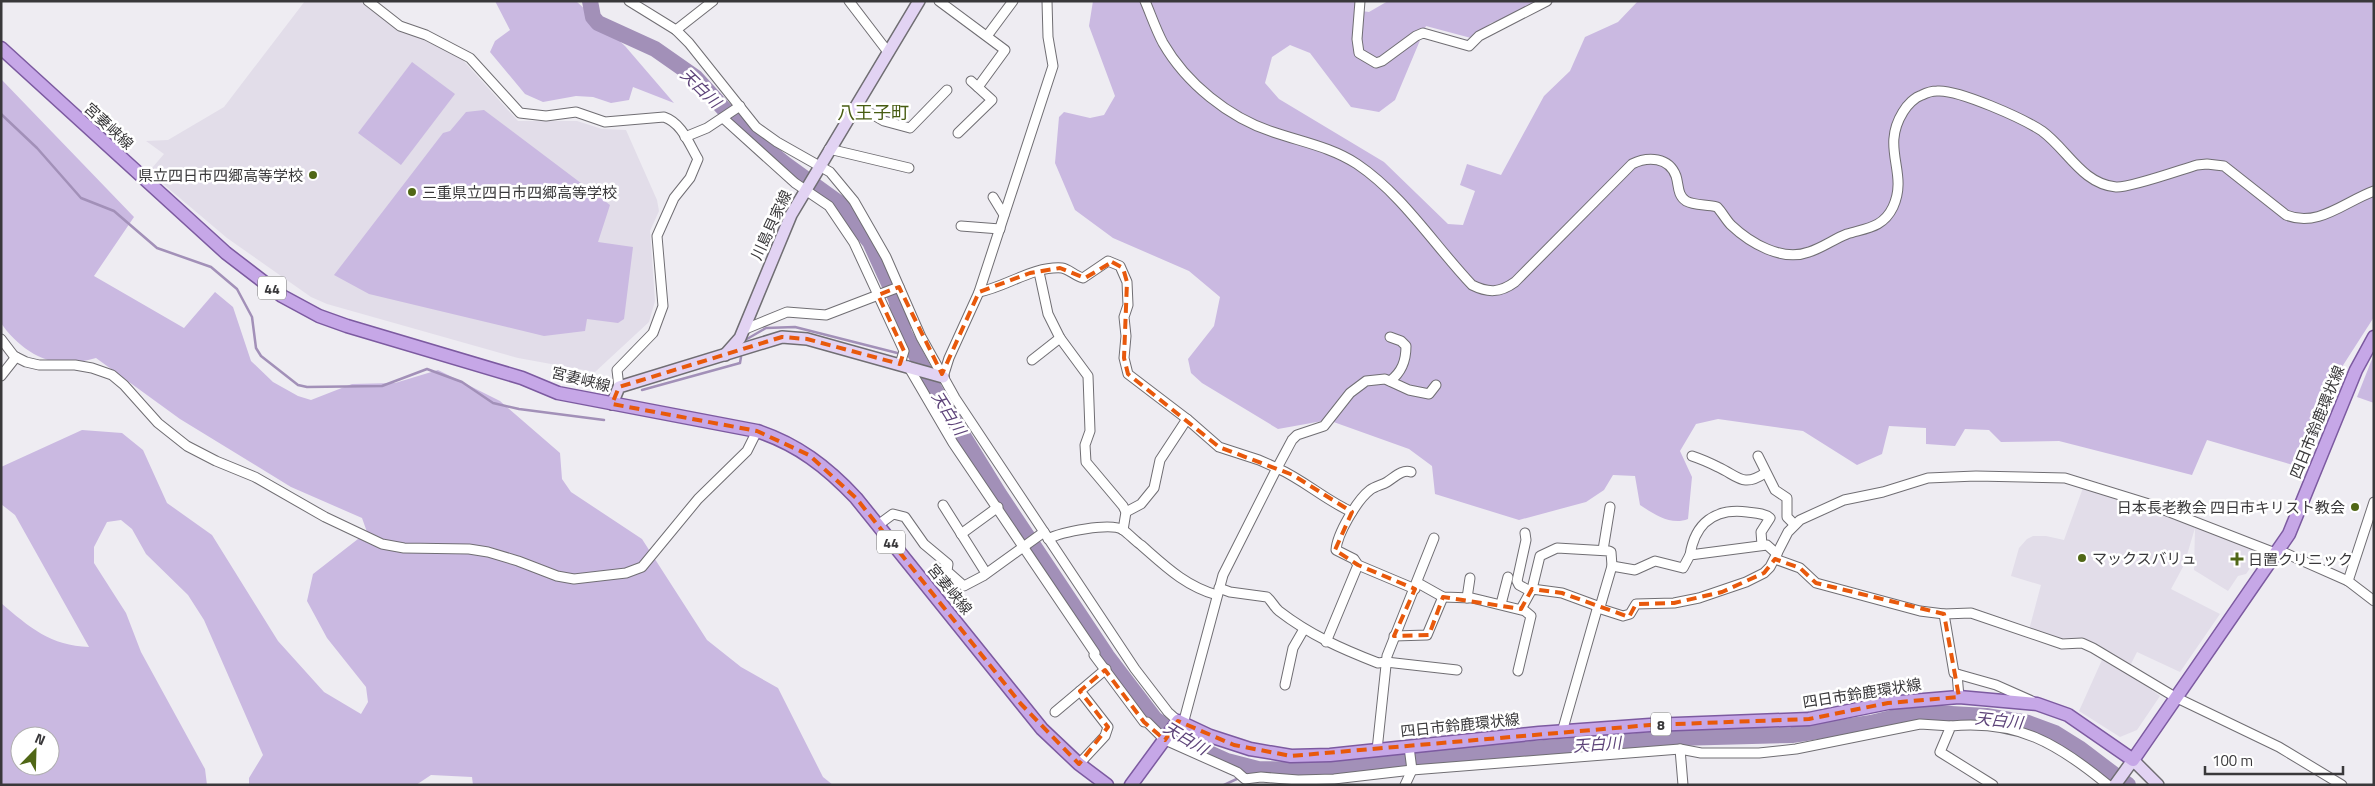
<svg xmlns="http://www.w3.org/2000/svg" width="2375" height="786" font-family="'Titillium Web','Noto Sans JP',sans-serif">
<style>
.built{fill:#e2dde9}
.green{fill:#cab9e1;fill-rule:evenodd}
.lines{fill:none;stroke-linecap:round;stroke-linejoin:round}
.stream{stroke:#a290b8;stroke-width:2.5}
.river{stroke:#a290b8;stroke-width:16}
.street-casing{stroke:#706e73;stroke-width:11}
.secondary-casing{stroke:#706e73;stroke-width:14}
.primary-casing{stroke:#7c5aa0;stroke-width:15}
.street{stroke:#fff;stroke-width:9}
.secondary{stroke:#e2d3f3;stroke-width:11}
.primary{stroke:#c6a7e7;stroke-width:12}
.marked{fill:none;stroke:#e8590c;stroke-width:4;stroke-dasharray:10 6;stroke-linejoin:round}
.poi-dot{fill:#506716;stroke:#fff;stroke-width:2}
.labels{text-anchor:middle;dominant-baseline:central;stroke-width:5;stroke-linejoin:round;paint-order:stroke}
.shield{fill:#fff;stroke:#747475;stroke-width:1}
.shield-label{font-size:14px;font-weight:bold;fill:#39383a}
.street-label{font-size:15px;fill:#39383a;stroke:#fff}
.poi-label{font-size:15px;fill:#39383a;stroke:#fff;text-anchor:start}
.water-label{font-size:16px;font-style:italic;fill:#5d4379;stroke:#fff}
.quarter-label{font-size:18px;fill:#475c12;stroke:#fff}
</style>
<rect width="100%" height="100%" fill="#eeecf2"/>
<g class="built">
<polygon points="305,1 359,1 399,29 421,37 461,58 518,121 577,121 602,129 626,130 657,200 659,211 650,231 655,301 649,322 595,372 518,358 327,304 311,297 227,238 162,183 152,168 164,154 146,141 168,140 224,107"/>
<polygon points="2084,485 2262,551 2246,574 2238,576 2228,591 2194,570 2195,528 2184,565 2171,589 2220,614 2180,672 2137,652 2127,672 2160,696 2137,730 2120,737 2079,711 2106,651 2029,630 2041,585 2011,576 2019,548 2027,539 2033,536 2046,536 2064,540"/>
</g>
<g class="green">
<polygon points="495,1 576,1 625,46 674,103 633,87 629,100 611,103 593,97 576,96 543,102 525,94 490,52 495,41 510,30"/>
<path d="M1093 1H1356L1362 11 1369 12 1388 1H1557L1491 23 1471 38 1426 26 1395 100 1379 112 1351 107 1310 53 1290 45 1272 57 1265 83 1279 99 1384 162 1448 224 1463 225 1475 191 1460 185 1467 164 1501 175 1544 96 1570 71 1585 37 1618 22 1638 1H2374V317L2340 370 2300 467 2207 440 2192 475 2059 441 2001 442 1989 430 1965 429 1955 446 1926 444V428L1889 426 1882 454 1857 465 1803 431 1718 419 1696 424 1680 451 1692 477 1688 519C1671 526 1654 514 1640 505L1635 476 1613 475 1604 490 1586 502 1519 520 1435 494 1432 466 1409 449 1328 420 1278 429 1202 383 1191 373 1188 359 1214 326 1220 297 1189 271 1113 238 1075 210 1055 163 1059 117 1064 112 1090 118 1104 115 1115 96 1089 26Z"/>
<polygon points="412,62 455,94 401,165 358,133"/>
<path d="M1 79 134 217 94 276 184 328 215 292 233 307 251 361 273 382 298 396 311 400 352 384 395 383 438 370 500 401 560 453 562 479 571 492 642 539 707 640 741 667 778 688 823 777 833 785H473L472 777 431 775 416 785H249V778L263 755 204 620 188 595 146 554 132 529 121 520 107 522 94 547V563L126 613 141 652 205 769 207 785H1V603C29 627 51 646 89 647L15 515 1 504V467L82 430 122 433 143 450 167 503 212 535 278 641 324 692 361 714 368 702 366 687 327 638 307 601 313 574 367 532 362 518 291 487 180 419 96 358C87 360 78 363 69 363 41 364 16 345 1 323ZM20 736H50V766H20Z"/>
<polygon points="484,110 610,205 598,242 633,247 624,319 618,323 587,319 585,331 544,336 369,294 334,275 443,133 450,131 466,112"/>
<polygon points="2374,354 2374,403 2357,397"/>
</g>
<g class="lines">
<g class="stream">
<polyline points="1,114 37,148 81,198 114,211 157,248 211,267 237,289 252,317 256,348 261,356 298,385 307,387 382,386 427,369 462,382 493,403 519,409 604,420"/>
<polyline points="747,339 766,328 795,327 917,358"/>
<polyline points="642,390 740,363 741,357"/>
<polyline points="1246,775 1258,769"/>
<polyline points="1224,785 1241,777"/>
</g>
<polyline class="river" points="590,1 593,17 598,23 655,49 695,77 744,131 785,164 839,203 870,242 896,299 904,333 936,392 999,494 1107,656 1155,719 1189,744 1227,761 1258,769 1305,770 1451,755 1677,738 1792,735 1871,723 1916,712 1986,716 2028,723 2055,733 2079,748 2128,785"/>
<defs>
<g id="street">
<path d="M368 1 400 26 426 35 470 58 520 113 546 116 576 112 605 122 664 117C682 123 689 144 698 159L690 178 674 198 657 236 663 306 653 333 617 370 619 387"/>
<polyline points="629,1 676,30 689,43 756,127 777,142 830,172 854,201 886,257 921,337 955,398 1135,669 1168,712 1178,721"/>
<polyline points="849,1 888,52"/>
<polyline points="939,1 1005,50 978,87"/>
<path d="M1145 1C1151 15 1156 30 1163 43 1186 83 1229 118 1273 132 1302 142 1331 147 1357 164 1403 195 1434 245 1472 285 1488 293 1500 293 1515 282L1632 164C1648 156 1669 157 1676 176 1679 185 1677 195 1686 201 1695 206 1707 204 1717 207 1722 212 1726 220 1731 225 1750 243 1782 262 1809 252 1822 248 1834 239 1847 234 1866 228 1883 228 1893 207 1909 172 1880 149 1903 112 1907 105 1915 97 1922 95 1926 93 1932 91 1937 91 1958 89 2024 119 2042 131 2067 149 2082 184 2116 187 2130 188 2180 170 2197 165L2207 164 2224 166 2286 215C2318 228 2344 202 2374 191"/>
<polyline points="1360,1 1357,39 1359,53 1376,63 1382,61 1416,36 1423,33 1469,46 1479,36 1547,1"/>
<polyline points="676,30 713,1"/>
<polyline points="987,36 1013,1"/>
<polyline points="856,105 884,121 910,128 947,90"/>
<polyline points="723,118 795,183 829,206 854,243 904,351 900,364"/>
<polyline points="958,133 992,100 971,81"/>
<polyline points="685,137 707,128 740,106"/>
<polyline points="829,149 909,168"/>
<polyline points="993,197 1004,215"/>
<polyline points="961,226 1000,229"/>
<polyline points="1039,272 1048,314 1060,338 1088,376 1090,431 1085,445 1086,462 1123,506 1126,512 1123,530"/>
<path d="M979 292C1006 287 1033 266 1062 268 1069 269 1075 276 1083 278L1108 261 1120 266 1127 282 1128 305 1124 317 1126 336 1124 358 1128 374 1187 419 1219 447 1259 460 1277 468 1223 575 1183 724"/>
<polyline points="743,330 787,312 826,315 899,287"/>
<path d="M1390 337 1401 341 1406 346C1406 361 1402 372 1390 381"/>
<polyline points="1,339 14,356 26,362 39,365 75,365 92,368 112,375 124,385 158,423 187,446 216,461 255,477 325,517 382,544 404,548 469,549 488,552 518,561 557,576 574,579 626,573 642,567 698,499 747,451 757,431"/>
<polyline points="1032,360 1060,338"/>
<polyline points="908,366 953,443 1095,653 1094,655 1144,722 1147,722 1165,740 1237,772 1245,779 1261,777 1298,780 1334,779 1412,770 1680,749 1701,753 1759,753 1796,749 1920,724 1951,726"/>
<polyline points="1,376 16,357"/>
<polyline points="943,377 949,358 979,292 1053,66 1048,37 1047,1"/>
<path d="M1692 456C1701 459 1710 463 1718 467 1738 476 1743 488 1765 473"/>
<polyline points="1758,456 1775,490 1787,498 1787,517 1794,524"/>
<path d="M1411 472C1402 469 1395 477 1387 482 1382 485 1375 486 1370 490 1357 500 1337 534 1336 550L1354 559 1358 565 1415 589"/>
<polyline points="943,505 986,573"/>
<polyline points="1126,512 1141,504 1154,488 1160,460 1187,419"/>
<path d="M1352 512C1325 500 1304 480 1277 468L1292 440 1297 435 1324 426 1350 393 1366 381 1385 379 1409 390 1429 394 1436 385"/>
<polyline points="878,525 893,514 905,517 924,544 948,564 947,571 964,586 983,576 1044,532"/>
<polyline points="1525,533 1526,540 1517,581 1519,585 1530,591"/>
<polyline points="961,534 998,507"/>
<path d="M1048 539C1061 532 1111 522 1123 530 1129 534 1135 541 1141 545 1165 566 1185 586 1217 595"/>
<polyline points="1603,550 1610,507"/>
<polyline points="2278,550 2348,581 2374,601"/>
<path d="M1690 555C1695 523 1715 508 1747 512 1755 513 1764 513 1770 518L1761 532 1762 545"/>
<polyline points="1775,559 1800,568 1816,583 1920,611 1944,614 1971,613 2062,644 2082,643 2093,648 2175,697 2279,747 2342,785"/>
<polyline points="2348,581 2374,502"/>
<polyline points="1418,583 1443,597 1472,598 1525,611 1531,616 1518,671"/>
<path d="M1219 588 1230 592 1267 597C1272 601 1274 607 1279 611 1310 635 1342 649 1378 663L1386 662 1457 670"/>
<polyline points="1532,589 1540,556 1557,548 1609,551 1611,552 1612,566"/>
<polyline points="1467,598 1470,578"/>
<polyline points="1501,604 1508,577"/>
<polyline points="1598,608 1623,616 1630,614 1636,604 1674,603 1699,598 1746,582 1764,573 1770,567 1788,532 1800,520 1844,500 1883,492 1928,478 1976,476 2065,478 2149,504 2275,553"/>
<polyline points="1521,609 1532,589 1562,593 1600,607 1612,566 1635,570 1655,561 1683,568 1690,555 1767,545 1777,554"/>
<polyline points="1944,614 1954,673 1957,674 1959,697"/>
<polyline points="1394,636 1427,635 1443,597"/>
<polyline points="1326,642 1358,565"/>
<polyline points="1957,674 1996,685 2032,701"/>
<polyline points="1285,685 1293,648 1304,629"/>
<polyline points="1055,712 1080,691"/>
<polyline points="1562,732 1598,606"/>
<polyline points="1680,749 1683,785"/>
<polyline points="1377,750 1387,656 1434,538"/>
<polyline points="1079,764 1105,736 1108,727 1080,691 1106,669"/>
<polyline points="1405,785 1412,770 1409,747"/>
<path d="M1993 785 1940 752 1951 726C2018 720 2057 743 2108 785"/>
</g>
<g id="secondary">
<polyline points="725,355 740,338 791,215 919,1"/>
<polyline points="612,404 619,387 782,337 807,339 943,377"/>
<polyline points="2115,785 2133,760 2158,785"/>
</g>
<g id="primary">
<path d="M1 48 226 253 282 296 319 316 347 326 522 378 558 393 757 431C797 444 827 467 856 498L1042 729 1079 764 1107 785"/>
<polyline points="1131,785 1178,721 1210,736 1250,749 1291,756 1330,755 1539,733 1650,725 1809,719 1888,703 1959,697 2037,704 2068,715 2133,760 2289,534 2356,370 2374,337"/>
</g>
</defs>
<use href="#street" class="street-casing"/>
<use href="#secondary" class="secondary-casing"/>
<use href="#primary" class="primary-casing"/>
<use href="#street" class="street"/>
<use href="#secondary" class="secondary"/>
<use href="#primary" class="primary"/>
</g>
<path class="marked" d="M1112 262 1123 268 1127 282 1124 358 1128 374 1219 447 1293 475 1352 512 1335 550 1358 565 1415 589 1394 636 1429 635 1443 597 1521 609 1532 589 1562 593 1629 617 1636 604 1674 603 1722 592 1764 573 1775 559 1800 568 1816 583 1944 614 1959 697 1888 703 1809 719 1650 725 1291 756 1234 745 1178 721 1165 740 1144 722 1105 670 1080 691 1108 727 1079 764 1021 704 856 498 809 455 757 431 612 404 619 387 782 337 807 339 900 364 904 351 878 295 899 287 942 374 979 292 1030 273 1060 268 1085 278Z"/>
<g class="poi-dot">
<circle cx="313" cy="175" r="5"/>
<circle cx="412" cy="192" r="5"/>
<circle cx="2355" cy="507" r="5"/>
<circle cx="2082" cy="558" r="5"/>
<path d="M2234.5 551.5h5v5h5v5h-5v5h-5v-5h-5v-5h5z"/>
</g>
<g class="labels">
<g class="shield">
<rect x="258" y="276.5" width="28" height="23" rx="4"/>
<rect x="877" y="530.5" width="28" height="23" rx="4"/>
<rect x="1651" y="712.5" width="20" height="23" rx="4"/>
</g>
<g class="shield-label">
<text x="272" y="288">44</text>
<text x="891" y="542">44</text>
<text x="1661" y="724">8</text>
</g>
<g class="street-label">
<text transform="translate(109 126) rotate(43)">宮妻峡線</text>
<text transform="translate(771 225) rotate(-65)">川島貝家線</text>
<text transform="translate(581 379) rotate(14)">宮妻峡線</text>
<text transform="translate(2317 422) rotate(-68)">四日市鈴鹿環状線</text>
<text transform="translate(950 589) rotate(51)">宮妻峡線</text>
<text transform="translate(1862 693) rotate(-9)">四日市鈴鹿環状線</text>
<text transform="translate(1460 725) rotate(-6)">四日市鈴鹿環状線</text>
</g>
<g class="poi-label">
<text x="303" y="175" text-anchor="end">県立四日市四郷高等学校</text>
<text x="422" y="192">三重県立四日市四郷高等学校</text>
<text x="2345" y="507" text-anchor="end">日本長老教会 四日市キリスト教会</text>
<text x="2092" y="558">マックスバリュ</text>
<text x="2248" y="559">日置クリニック</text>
</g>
<g class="water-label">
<text transform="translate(701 88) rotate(44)">天白川</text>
<text transform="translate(949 413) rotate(58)">天白川</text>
<text transform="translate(1999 720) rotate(6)">天白川</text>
<text transform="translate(1186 738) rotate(31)">天白川</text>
<text transform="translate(1597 744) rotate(-4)">天白川</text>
</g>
<g class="quarter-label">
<text x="873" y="112">八王子町</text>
</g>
</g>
<rect width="2375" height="786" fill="none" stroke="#39383a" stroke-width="5"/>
<g transform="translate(35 751) rotate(23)"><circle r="24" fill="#ffffff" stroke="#b0afb0"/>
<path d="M0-4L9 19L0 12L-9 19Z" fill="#506716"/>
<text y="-8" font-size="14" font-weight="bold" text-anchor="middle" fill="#39383a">N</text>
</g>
<path d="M2205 766v8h138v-8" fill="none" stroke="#39383a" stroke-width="2.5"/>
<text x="2212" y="766" font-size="15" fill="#39383a" stroke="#ffffff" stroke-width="4" paint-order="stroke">100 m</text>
</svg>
